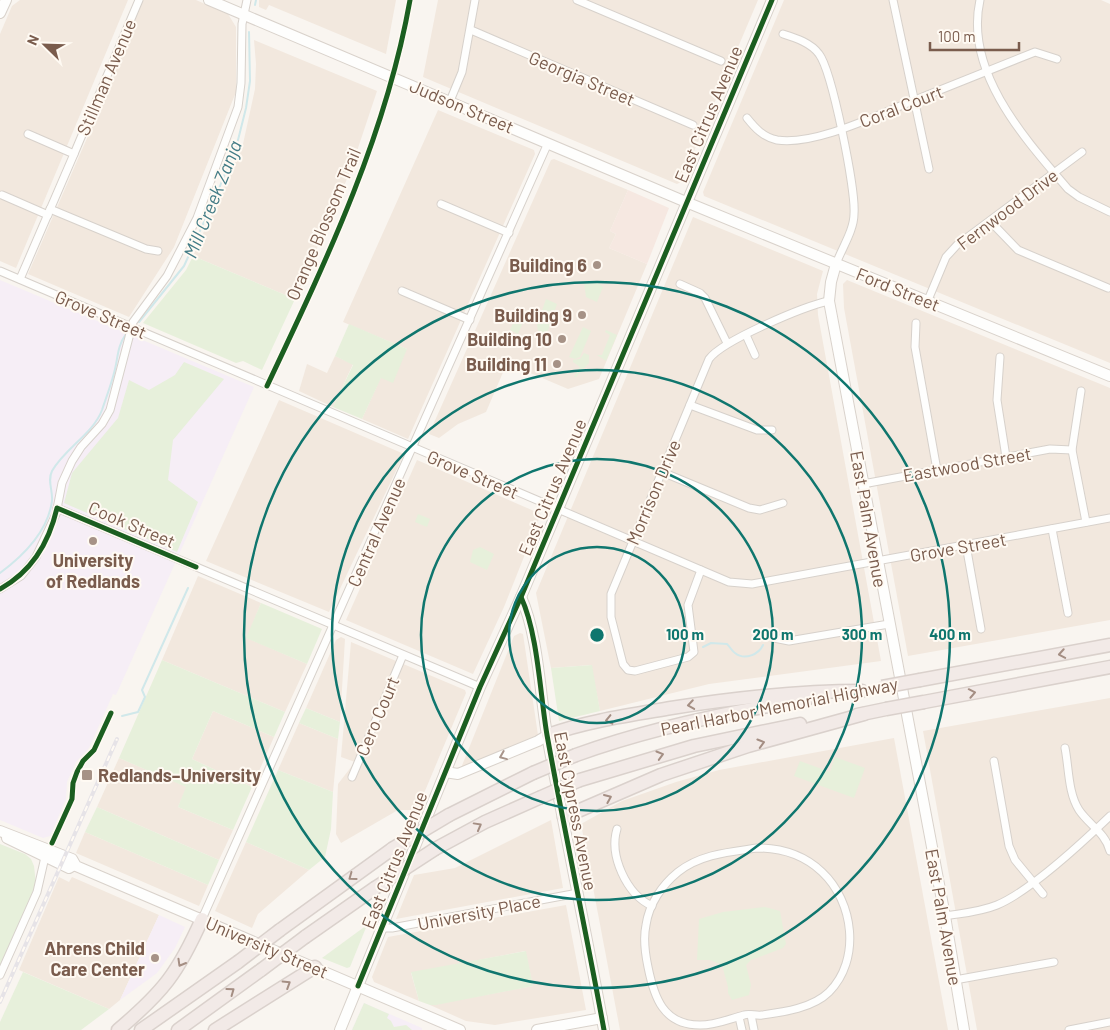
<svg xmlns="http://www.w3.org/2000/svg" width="1110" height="1030" font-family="Barlow,sans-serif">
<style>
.residential{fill:#f2e8de}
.commercial{fill:#f6e8e1}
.education{fill:#f6eef6}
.green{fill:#e7f0db}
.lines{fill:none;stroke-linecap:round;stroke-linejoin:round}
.stream{stroke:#d0e8ea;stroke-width:2}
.street-casing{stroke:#d7d1cb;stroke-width:9}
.secondary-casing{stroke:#d9d2cb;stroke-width:12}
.highway-casing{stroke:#dad1cc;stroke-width:15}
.street{stroke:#fefefd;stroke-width:7}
.secondary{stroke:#fefefd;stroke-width:10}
.highway{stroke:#f2eae7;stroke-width:12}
.rail-casing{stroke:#e6e3e7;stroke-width:4}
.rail{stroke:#fffaf3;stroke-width:2;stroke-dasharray:5.5;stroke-linecap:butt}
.highway-bridge-casing{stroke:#dad1cc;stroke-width:15;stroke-linecap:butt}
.highway-bridge{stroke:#f2eae7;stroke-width:12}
.cycleway-casing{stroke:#fffaf3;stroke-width:8}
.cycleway{stroke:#1b5e20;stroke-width:5}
.oneway{stroke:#a48e83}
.oneway2{stroke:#a8958b}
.ring{fill:none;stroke:#0f766e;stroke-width:2.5}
.poi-dot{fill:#a69286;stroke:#fffaf3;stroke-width:2}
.labels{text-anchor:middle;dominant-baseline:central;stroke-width:4;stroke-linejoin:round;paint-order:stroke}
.street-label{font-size:18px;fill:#7a5c4d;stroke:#fffaf3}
.poi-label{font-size:18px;font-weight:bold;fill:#7a5c4d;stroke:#fffaf3;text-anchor:end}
.water-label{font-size:19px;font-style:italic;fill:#437c86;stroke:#fffaf3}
.centre{fill:#0f766e;stroke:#fffaf3;stroke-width:2.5}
.ring-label{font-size:15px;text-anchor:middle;font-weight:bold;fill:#0f766e;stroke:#fffaf3;stroke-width:4;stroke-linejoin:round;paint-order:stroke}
</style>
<rect width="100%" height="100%" fill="#f9f5f0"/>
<g class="residential">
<polygon points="20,0 128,0 16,268 0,261 0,34 12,6"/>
<polygon points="143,0 196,0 228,14 236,27 236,92 174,247 129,317 28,274 114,76 112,75"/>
<polygon points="259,0 396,0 386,54 269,5 266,10 259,7"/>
<polygon points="438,0 758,0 681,182 677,184 423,77"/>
<polygon points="784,0 1101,0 1110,4 1110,363 704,196 703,192"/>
<polygon points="254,40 377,91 350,172 295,299 193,256 243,144 255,89 256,64"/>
<polygon points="438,110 534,150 535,154 408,439 362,419 381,377 407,349 343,322"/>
<polygon points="554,159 628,190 610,231 616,234 609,248 647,264 599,379 568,389 507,363 486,412 458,424 439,438 429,434 551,160"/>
<polygon points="693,217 823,271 817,294 818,315 881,661 709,684 600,711 591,665 551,668 536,593"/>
<polygon points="847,280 1110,388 1110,620 908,656 844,308 843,284"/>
<polygon points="335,356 353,364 333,407 299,391 307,364 327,373"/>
<polygon points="279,400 404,454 329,612 206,561"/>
<polygon points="417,460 541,514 504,607 473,674 346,620"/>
<polygon points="198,576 261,603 247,638 307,664 285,712 162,660"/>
<polygon points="520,633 523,634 538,735 461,768 514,636"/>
<polygon points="341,637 345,639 340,722 306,708 336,640"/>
<polygon points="351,642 465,690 466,693 417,810 398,810 341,843 336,834 338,784 355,762 341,757"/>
<polygon points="1110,698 1110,1030 977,1030 923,731"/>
<polygon points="213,711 274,737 252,787 192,759"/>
<polygon points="299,723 338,739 333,792 278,770"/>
<polygon points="894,738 948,1030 620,1030 581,824 622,801 676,782 719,770"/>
<polygon points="119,758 187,787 178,807 233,830 219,860 97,807"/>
<polygon points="551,820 563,888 396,919 414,875 455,868"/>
<polygon points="85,832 208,885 199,906 76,853"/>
<polygon points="246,842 309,870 258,914 252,928 215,911"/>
<polygon points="59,877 69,882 72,877 159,915 120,1000 109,1009 19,970"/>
<polygon points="566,905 586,1010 495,1025 466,1021 430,1005 533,986 525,951 411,973 419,1001 374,982 372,977 388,937"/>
</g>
<polygon class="commercial" points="628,190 669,208 647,264 609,248 616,234 610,231"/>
<g class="education">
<polygon points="0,280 254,387 116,695 113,694 89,748 76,762 67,782 66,799 50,836 43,838 0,820"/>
<polygon points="159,915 185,927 175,948 157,973 120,1000"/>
<polygon points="364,1003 422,1028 422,1030 352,1030"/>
</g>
<g class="green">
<polygon points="193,256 295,299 262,370 243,361 236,363 143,323 186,270"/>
<polygon points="596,281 603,287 597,302 586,297 584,283"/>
<polygon points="546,299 557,304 547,333 543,335 538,331 537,325"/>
<polygon points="518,312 526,315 518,334 510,330"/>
<polygon points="349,324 407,349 393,383 381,378 362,419 333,407 353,365 335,356"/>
<polygon points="583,327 591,331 580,357 575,359 569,357"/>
<polygon points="606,330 617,335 606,361 597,355 602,355 610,335 605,332"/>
<polygon points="584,353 589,355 589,363 576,377 574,377 580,367 573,362 573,360 580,359"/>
<polygon points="184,362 224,379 173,440 168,480 198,502 177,552 64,503 72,473 118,418 129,380 149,390 175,375"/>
<polygon points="418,514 430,519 427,527 415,522"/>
<polygon points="480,547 494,554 487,570 470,562 473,550"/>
<polygon points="261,603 322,629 307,664 246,638"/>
<polygon points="162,660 285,712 274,737 213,711 192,759 252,787 233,830 178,807 186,787 119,758"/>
<polygon points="592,665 600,711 559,721 551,668"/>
<polygon points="306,708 340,722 338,739 299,723"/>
<polygon points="835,757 865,768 854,798 794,776 800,761 830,772"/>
<polygon points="278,770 333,792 331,829 325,857 309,870 246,842"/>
<polygon points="97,807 219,860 208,885 85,832"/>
<polygon points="0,844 25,854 31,859 34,866 36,884 0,966"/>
<polygon points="765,907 780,911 786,944 783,948 751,960 746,965 751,985 749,995 732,1000 728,993 728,987 722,965 710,960 697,960 699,919 723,912"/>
<polygon points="367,925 350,967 347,968 322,958"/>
<polygon points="526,951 533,986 436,1005 430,1005 419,1001 411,972"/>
<polygon points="23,972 109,1009 81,1030 0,1030 0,1022"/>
<polygon points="364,1003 389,1014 387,1018 391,1021 394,1027 406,1025 412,1030 352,1030"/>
</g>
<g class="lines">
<g class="stream">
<polyline points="255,5 256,0"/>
<polyline points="139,322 184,266 218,191 237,144 246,108 250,81 249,32"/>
<path d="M0 573C23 556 48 531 52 501 53 490 47 481 52 471 65 448 93 434 102 410 106 398 111 385 114 373 118 359 117 346 126 334"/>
<path d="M703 647 711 643 727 644C730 647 732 651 735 653 745 661 759 654 763 645"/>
<polyline points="122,716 138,712 145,697 142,690 188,588"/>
</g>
<defs>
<g id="street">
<polyline points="577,0 721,61"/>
<polyline points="893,0 929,169"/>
<path d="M980 0C964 72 1025 139 1068 189L1079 197 1110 212"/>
<polyline points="471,30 693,125"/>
<path d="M783 34C796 38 811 43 819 54 832 71 856 190 854 214 854 230 842 248 836 264"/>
<polyline points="450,101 462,72 475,0"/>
<path d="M747 118C755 128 763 137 777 140 815 146 879 114 915 100 955 84 995 68 1035 52L1057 59"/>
<polyline points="74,154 139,0"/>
<polyline points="2,195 48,215"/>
<polyline points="441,204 509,233"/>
<polyline points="50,209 146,249 158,251"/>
<polyline points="990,221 1018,250 1108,288"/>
<polyline points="0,271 729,582 752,584 1110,518"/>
<polyline points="20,279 74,154 28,134"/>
<polyline points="680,284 700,293 705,298 727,343"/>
<polyline points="402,291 470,320"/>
<polyline points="928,300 946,257 957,245 1082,152"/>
<polyline points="916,323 915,347 937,470"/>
<polyline points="746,335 755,355"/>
<polyline points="1000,357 997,400 1006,457"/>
<polyline points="1081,391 1072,450 1086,522"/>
<polyline points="690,405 757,430 772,430"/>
<polyline points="662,472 749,508 760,510 783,503"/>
<polyline points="863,484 1050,449 1072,450"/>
<polyline points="57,508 480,687"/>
<polyline points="1052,529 1068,613"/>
<polyline points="966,545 981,629"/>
<path d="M701 570 688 605 694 652 688 657 635 671 628 670 623 664 611 617V594L709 359C723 340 805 306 829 301"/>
<polyline points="0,589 21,576 36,557 56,514 62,483 72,461 81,447 102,424 110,410 133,322 167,276 197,218 238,107 241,83 242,24 247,0"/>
<polyline points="774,638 789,641 889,624"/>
<path d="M1065 748C1069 768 1068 793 1079 810 1089 825 1105 832 1110 851"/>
<polyline points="994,761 1009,846 1015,860 1043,894"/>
<polyline points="352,777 403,655"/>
<path d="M617 829C609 855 626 894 652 906"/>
<path d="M757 848C782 848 804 855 822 872 854 902 861 960 829 992 813 1008 784 1012 762 1015 756 1016 749 1013 744 1015 729 1019 716 1025 700 1025 663 1025 654 997 648 967 645 953 643 939 646 925 649 904 662 885 678 872 701 854 730 852 757 848Z"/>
<path d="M945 916C963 913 980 912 997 905 1030 891 1083 842 1110 816"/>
<polyline points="202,919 548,143"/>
<polyline points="380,928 392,928 578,893"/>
<polyline points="0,975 37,892 45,857"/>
<polyline points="955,980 1054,962"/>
<polyline points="751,1015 754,1030"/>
<polyline points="739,1017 742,1030"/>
<polyline points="1069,1030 1110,1022"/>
</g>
<g id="secondary">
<polyline points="209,0 686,202 1110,376"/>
<polyline points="0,13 6,0"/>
<polyline points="836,264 831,282 829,301 945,916 964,1030"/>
<path d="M521 597C538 634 540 694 547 735 565 834 586 931 604 1030"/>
<polyline points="445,772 458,774 538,741 548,735"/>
<polyline points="0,831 72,859 76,866 460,1030"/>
<polyline points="7,838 69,868 74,865"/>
<polyline points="340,1030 480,687 521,597 772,0"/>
<polyline points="537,1030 602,1018"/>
</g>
<g id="highway">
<polyline points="920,680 1110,645"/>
<polyline points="924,702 1110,667"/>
<polyline points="857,715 886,709"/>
<path d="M548 735C587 721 630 715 671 708 734 698 798 691 862 691"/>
<path d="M576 755C651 728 727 712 806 700"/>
<polyline points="580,780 694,746 800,724"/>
<polyline points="449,815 533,773"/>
<polyline points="564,817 661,775 748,746 864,714"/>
<polyline points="435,849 485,822 539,798"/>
<polyline points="280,930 392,849"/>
<polyline points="305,937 375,888"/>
<path d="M118 1030C163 992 178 973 202 919"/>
<polyline points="141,1030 238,962"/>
<polyline points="178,1030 261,970"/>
<polyline points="215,1030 315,967"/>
</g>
</defs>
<use href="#street" class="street-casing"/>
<use href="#secondary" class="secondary-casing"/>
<use href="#highway" class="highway-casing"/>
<use href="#street" class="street"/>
<use href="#secondary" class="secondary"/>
<use href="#highway" class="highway"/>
<defs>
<polyline id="rail" points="0,1002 117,739"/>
</defs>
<use href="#rail" class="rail-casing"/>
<use href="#rail" class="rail"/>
<defs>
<g id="highway-bridge">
<polyline points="882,687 920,680"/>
<polyline points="886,709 924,702"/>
<polyline points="533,773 576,755"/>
<polyline points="539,798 580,780"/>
<polyline points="392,849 449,815"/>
<polyline points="375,888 435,849"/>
<polyline points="238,962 280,930"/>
<polyline points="261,970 305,937"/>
</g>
</defs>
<use href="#highway-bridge" class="highway-bridge-casing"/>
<use href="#highway-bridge" class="highway-bridge"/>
<defs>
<g id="cycleway">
<path d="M267 386C326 261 386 136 410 0"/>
<path d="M0 589C31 572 49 543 57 508L196 567"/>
<path d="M521 597C538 634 540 694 547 735 565 834 586 931 604 1030"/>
<polyline points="52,843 72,799 73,783 77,772 83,761 94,750 111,713"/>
<polyline points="358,986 480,687 521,597 772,0"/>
</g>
</defs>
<use href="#cycleway" class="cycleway-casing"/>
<use href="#cycleway" class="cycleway"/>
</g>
<defs><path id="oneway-chevron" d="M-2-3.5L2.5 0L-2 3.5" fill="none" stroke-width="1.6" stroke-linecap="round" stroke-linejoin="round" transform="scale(1.25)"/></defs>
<g class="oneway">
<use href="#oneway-chevron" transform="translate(1062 654) rotate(170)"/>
<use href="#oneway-chevron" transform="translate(972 693) rotate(-11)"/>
<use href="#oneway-chevron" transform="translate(691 705) rotate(171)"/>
<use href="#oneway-chevron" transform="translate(609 720) rotate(167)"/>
<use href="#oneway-chevron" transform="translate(761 743) rotate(-16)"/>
<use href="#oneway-chevron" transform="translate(660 755) rotate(-16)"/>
<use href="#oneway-chevron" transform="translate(608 798) rotate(-23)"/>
<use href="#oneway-chevron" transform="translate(478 826) rotate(-29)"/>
<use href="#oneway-chevron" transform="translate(352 877) rotate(144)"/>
<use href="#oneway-chevron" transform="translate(181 963) rotate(120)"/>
<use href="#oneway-chevron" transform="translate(287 984) rotate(-32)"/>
<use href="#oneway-chevron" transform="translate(231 991) rotate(-36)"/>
</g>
<use class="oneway2" href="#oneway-chevron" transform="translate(503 756) rotate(158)"/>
<g class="ring">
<circle cx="597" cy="635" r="88"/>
<circle cx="597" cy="635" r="176"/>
<circle cx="597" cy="635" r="265"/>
<circle cx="597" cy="635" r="353"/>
</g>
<g class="poi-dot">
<circle cx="597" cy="265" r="5"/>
<circle cx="582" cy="315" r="5"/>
<circle cx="562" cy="339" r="5"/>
<circle cx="557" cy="364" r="5"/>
<circle cx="93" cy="541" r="5"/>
<rect x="81" y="769" width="12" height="12" rx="2.5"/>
<circle cx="155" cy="958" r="5"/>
</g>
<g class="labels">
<g class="street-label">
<text transform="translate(106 77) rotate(-67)">Stillman Avenue</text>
<text transform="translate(582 78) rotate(23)">Georgia Street</text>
<text transform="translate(462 106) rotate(23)">Judson Street</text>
<text transform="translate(901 106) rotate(-21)">Coral Court</text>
<text transform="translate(708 114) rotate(-67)">East Citrus Avenue</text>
<text transform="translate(1007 209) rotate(-37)">Fernwood Drive</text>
<text transform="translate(323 224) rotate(-67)">Orange Blossom Trail</text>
<text transform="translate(898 289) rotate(22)">Ford Street</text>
<text transform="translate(101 314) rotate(23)">Grove Street</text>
<text transform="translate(967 464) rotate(-10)">Eastwood Street</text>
<text transform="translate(473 474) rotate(23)">Grove Street</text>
<text transform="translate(552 487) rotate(-67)">East Citrus Avenue</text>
<text transform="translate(653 492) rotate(-67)">Morrison Drive</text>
<text transform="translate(869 519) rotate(80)">East Palm Avenue</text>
<text transform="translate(132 524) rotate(23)">Cook Street</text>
<text transform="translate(376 532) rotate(-66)">Central Avenue</text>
<text transform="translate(958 547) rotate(-10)">Grove Street</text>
<text transform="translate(779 706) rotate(-11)">Pearl Harbor Memorial Highway</text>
<text transform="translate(377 716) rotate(-67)">Cero Court</text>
<text transform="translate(576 811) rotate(79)">East Cypress Avenue</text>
<text transform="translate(394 860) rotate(-68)">East Citrus Avenue</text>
<text transform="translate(479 912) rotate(-11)">University Place</text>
<text transform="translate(944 917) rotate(80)">East Palm Avenue</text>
<text transform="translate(267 947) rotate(23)">University Street</text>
</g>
<g class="poi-label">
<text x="587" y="265">Building 6</text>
<text x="572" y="315">Building 9</text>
<text x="552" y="339">Building 10</text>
<text x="547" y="364">Building 11</text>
<text x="93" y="560" text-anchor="middle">University<tspan x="93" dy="21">of Redlands</tspan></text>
<text x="98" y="775" text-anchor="start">Redlands–University</text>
<text x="145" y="948">Ahrens Child<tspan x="145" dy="21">Care Center</tspan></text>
</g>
<g class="water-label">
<text transform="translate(212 199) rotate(-68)">Mill Creek Zanja</text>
</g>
</g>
<circle cx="597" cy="635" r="8" class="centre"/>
<g class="ring-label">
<text x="685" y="640">100 m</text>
<text x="773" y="640">200 m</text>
<text x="862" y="640">300 m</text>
<text x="950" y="640">400 m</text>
</g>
<g transform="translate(45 45) rotate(293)" stroke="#fffaf3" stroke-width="4" paint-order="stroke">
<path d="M0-4L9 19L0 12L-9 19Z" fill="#7a5c4d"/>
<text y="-8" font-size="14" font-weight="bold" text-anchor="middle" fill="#7a5c4d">N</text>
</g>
<path d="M930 42v8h89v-8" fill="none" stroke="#7a5c4d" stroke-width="2.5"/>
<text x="938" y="42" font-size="15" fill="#7a5c4d" stroke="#fffaf3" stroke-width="4" paint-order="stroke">100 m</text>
</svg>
